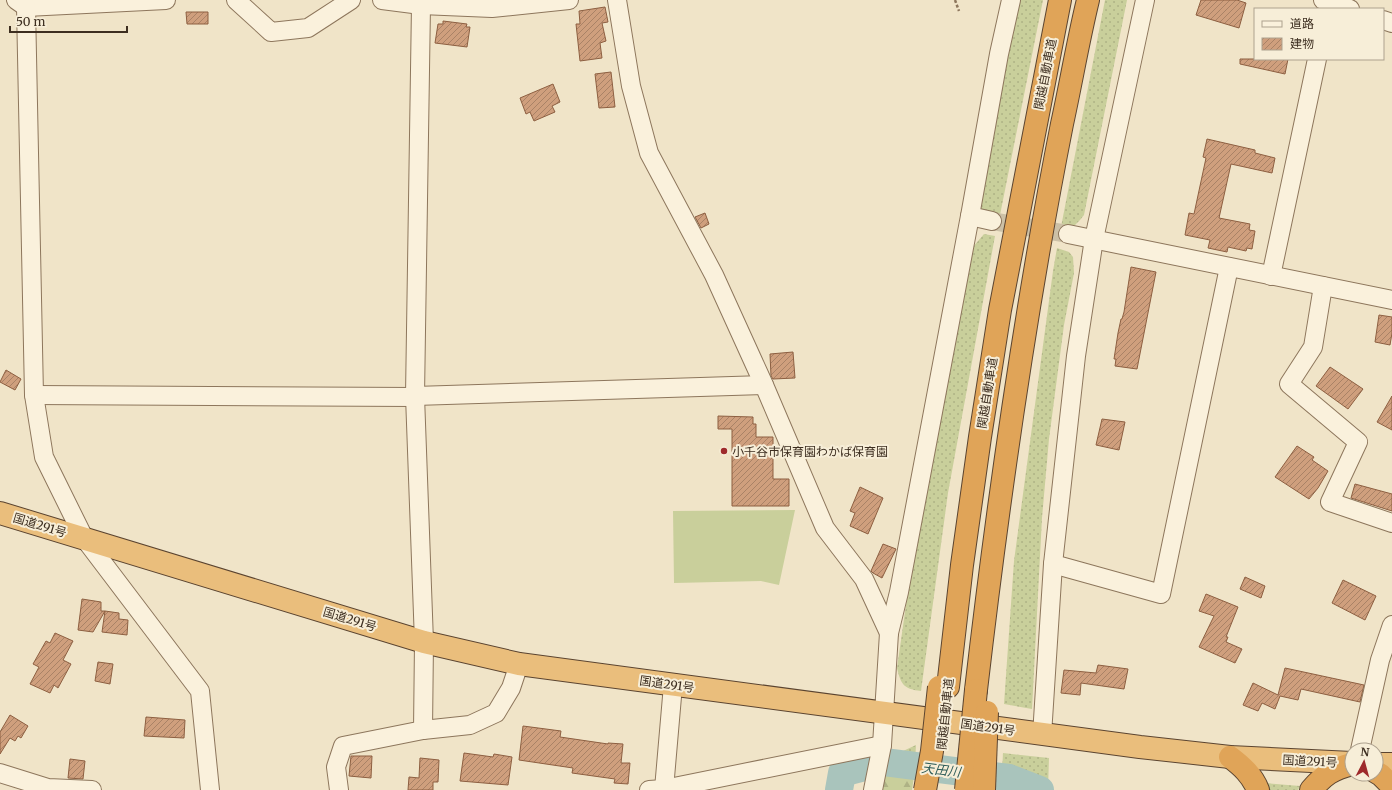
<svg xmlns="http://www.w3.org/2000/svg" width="1392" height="790" font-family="Merriweather,'Noto Sans JP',serif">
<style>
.grass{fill:url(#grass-dots)}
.forest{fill:url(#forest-firs)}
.pitch{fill:#c9cf9b}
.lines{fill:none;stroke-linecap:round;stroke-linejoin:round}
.river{stroke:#a9c4bc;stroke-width:28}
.building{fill:url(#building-hatch);stroke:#8d5f41}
.minor-tunnel{stroke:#ccc0a6;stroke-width:18;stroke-dasharray:18 9;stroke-linecap:butt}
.minor-casing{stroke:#8d765c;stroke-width:20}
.trunk-casing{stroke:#5b4430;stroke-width:24}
.motorway-casing{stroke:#5b4430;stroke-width:24}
.path{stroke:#8d765c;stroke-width:2.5;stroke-dasharray:3 2;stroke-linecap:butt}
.minor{stroke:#faf1dc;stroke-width:18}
.trunk{stroke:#eabe7c;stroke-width:22}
.motorway{stroke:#e0a458;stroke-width:22}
.motorway-bridge-casing{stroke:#5b4430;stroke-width:24;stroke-linecap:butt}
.motorway-bridge{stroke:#e0a458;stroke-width:22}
.poi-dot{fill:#9e2a2b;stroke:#f7eed8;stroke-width:1.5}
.labels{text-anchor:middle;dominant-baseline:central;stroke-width:4;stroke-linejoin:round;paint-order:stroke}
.street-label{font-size:12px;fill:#3d2e20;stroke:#f7eed8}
.poi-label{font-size:12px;fill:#3d2e20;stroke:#f7eed8;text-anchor:start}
.water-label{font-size:13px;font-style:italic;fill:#2f5d5a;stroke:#f7eed8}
</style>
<defs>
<pattern id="grass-dots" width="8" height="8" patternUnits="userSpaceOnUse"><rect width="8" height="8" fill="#c9cf9b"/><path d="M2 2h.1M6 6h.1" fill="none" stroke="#aeb285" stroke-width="1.8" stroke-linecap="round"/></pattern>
<pattern id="forest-firs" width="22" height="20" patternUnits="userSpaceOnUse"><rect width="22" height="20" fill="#c9cf9b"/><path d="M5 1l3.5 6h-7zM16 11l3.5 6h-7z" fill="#aeb285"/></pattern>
<pattern id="building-hatch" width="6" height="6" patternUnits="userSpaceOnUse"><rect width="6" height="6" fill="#cf9f7d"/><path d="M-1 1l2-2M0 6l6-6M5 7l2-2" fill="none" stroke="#a98266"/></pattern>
</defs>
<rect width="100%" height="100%" fill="#f0e4c8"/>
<g class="grass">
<polygon points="1018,0 1043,0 999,220 981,212 979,207"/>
<polygon points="1105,0 1127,0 1084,215 1080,220 1072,228 1061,227"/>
<path d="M984 234 995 236 948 493 921 691C904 689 901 685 897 668L921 500 972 248Z"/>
<polygon points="1057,248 1069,252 1073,257 1074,273 1064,325 1049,439 1042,518 1032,709 1004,704 1014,561 1053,271"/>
<polygon points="916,745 915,762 907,762 904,753 898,756 900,762 888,761 888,758"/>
<polygon points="1003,753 1049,758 1048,789 1002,772"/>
<polygon points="1265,783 1300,786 1298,790 1267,790"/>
</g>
<polygon class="forest" points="899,773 914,776 912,790 883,790 885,776"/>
<polygon class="pitch" points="795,510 779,585 761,581 674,583 673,511"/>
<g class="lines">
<polyline class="river" points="839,790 842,773 884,762 1009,778 1040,790"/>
</g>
<g class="building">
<polygon points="1201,0 1237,0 1246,3 1239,28 1196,15"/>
<polygon points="605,7 608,22 602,23 606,41 600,43 602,58 580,61 576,24 580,24 579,11"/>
<polygon points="186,12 208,12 208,24 187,24"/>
<polygon points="443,21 467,24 466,27 470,27 467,47 435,43 438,24 443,24"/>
<polygon points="1240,59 1288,59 1285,74 1240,64"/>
<polygon points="611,72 615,107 599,108 595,74"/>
<polygon points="553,84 560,102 552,106 555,112 534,121 530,112 526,114 520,98"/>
<polygon points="1207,139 1255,150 1255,153 1275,158 1272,173 1231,164 1219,218 1250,224 1249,230 1255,231 1252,249 1247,248 1246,251 1228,247 1227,252 1208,248 1210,240 1185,235 1189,213 1194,214 1206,158 1203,157"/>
<polygon points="705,213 709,224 701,228 695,217"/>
<polygon points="1131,267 1156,272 1137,369 1115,366 1116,359 1114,359 1118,333 1121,319 1122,319 1124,312"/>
<polygon points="1379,315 1392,317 1392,333 1390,345 1375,342"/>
<polygon points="793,352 795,378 773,379 771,376 770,354"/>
<polygon points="1330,367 1363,389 1348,409 1316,386"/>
<polygon points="6,370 21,379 15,390 0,382"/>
<polygon points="1392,396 1392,430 1377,422"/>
<polygon points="718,416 753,417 753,424 756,424 756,437 773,437 773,479 789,479 789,506 732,506 732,429 718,429"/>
<polygon points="1102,419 1125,422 1119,450 1096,445"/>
<polygon points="1297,446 1314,457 1312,460 1328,471 1318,488 1309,499 1275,477"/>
<polygon points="1355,484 1392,494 1392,511 1351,498"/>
<polygon points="860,487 883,498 868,534 850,526 855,513 850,511"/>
<polygon points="883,544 896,549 882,578 873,573 871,571"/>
<polygon points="1245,577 1265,586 1261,598 1240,589"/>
<polygon points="1343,580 1376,596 1365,620 1332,603"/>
<polygon points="1206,594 1238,607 1226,637 1228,637 1226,642 1242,649 1235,663 1199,647 1214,616 1199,611"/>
<polygon points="82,599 101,602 101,611 105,611 93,632 78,630"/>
<polygon points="105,611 119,613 119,619 128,620 127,635 102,632"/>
<polygon points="55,633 73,641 63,660 71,664 58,688 54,685 50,693 30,684 39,667 33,664 46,641 50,643"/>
<polygon points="98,662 113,664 110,684 95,681"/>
<polygon points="1098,665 1128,669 1124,689 1081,683 1080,695 1061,693 1064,670 1096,673"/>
<polygon points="1285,668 1364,685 1360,702 1301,689 1298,700 1280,696 1275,709 1262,703 1258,711 1243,705 1253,683 1278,695"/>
<polygon points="10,715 28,726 21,738 18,736 15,741 10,738 0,754 0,732"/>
<polygon points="146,717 185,720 184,738 144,736"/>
<polygon points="523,726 561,731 560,737 608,744 608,743 623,744 621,763 630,763 628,784 614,783 615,779 572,773 573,768 519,760"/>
<polygon points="464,753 493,757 494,754 512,757 508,785 460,781"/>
<polygon points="351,756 372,756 371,778 349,776"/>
<polygon points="420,758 439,760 438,782 433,782 433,790 408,790 409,777 419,778"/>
<polygon points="70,759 85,761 83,779 68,778"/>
</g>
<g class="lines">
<polyline class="minor-tunnel" points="992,221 1068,234"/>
<defs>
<g id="minor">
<polyline points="16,0 26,7 166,0"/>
<polyline points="236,0 271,32 308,28 351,0"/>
<polyline points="382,0 421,5 492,8 569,0"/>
<polyline points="617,0 631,86 649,153 714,275 764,385 825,528 864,579 889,633"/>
<polyline points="1323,0 1350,9"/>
<polyline points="26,7 34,395 44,457 84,538 200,691 210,790"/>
<polyline points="1383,20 1392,23"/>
<polyline points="992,221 970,216 999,54 1011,0"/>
<polyline points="1068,234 1392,300"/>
<polyline points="1271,276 1317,59"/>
<polyline points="1323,286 1313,347 1289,384 1358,442 1330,502 1392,523"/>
<polyline points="34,395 416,397"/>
<polyline points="415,396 764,385"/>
<polyline points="1053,564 1161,594 1229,267"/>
<polyline points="423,730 470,725 496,713 511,688 519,664"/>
<polyline points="1042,735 1053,564 1076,356 1094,239 1145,0"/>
<polyline points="1360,750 1380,660 1392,625"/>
<polyline points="0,773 48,788 92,790"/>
<polyline points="664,789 673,685"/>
<polyline points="339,790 336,767 343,746 423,730 424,642 415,396 421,5"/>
<polyline points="649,790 664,789 882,745"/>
<polyline points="873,790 882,745 889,633 899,592 970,216"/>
</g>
<g id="trunk">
<polyline points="0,513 424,642 519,664 1140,747 1230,757 1352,763"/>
<polyline points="1376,764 1392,764"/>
</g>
<g id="motorway">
<polyline points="948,687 962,565 980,437 1000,310 1060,0"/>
<path d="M976 690C998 501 1025 311 1062 124 1071 83 1078 41 1088 0"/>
<path d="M1230 757C1242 766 1252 775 1258 790"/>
<polyline points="1376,772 1381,775 1392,786"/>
<path d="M1311 790C1324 775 1332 769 1352 764"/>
</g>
</defs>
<use href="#minor" class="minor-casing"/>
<use href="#trunk" class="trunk-casing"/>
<use href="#motorway" class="motorway-casing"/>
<polyline class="path" points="955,0 959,11"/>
<use href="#minor" class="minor"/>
<use href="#trunk" class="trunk"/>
<use href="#motorway" class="motorway"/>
<defs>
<g id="motorway-bridge">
<polyline points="925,790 932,751 939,687"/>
<polyline points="966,790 976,690"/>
<polyline points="984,790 987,712"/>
</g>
</defs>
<use href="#motorway-bridge" class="motorway-bridge-casing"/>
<use href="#motorway-bridge" class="motorway-bridge"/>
</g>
<circle class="poi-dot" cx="724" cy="451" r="4"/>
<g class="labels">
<g class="street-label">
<text transform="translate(1045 74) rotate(-79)">関越自動車道</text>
<text transform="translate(987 393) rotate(-81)">関越自動車道</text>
<text transform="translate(40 525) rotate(17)">国道291号</text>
<text transform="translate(350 619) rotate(17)">国道291号</text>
<text transform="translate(667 684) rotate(8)">国道291号</text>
<text transform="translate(945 714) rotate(-84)">関越自動車道</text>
<text transform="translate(988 727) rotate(8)">国道291号</text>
<text transform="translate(1310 761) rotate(3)">国道291号</text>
</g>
<g class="poi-label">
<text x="732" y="451">小千谷市保育園わかば保育園</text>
</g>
<g class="water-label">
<text transform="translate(941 770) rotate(7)">天田川</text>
</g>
</g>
<rect x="1254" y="8" width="130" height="52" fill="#f7eed8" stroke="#ada18e"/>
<rect x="1262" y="21" width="20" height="6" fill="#faf1dc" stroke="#ada18e"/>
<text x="1290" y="28" font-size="12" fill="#3d2e20">道路</text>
<rect x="1262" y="38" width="20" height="12" fill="url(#building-hatch)" stroke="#ada18e"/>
<text x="1290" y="48" font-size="12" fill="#3d2e20">建物</text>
<g transform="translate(1364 762) rotate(6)"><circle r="19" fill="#f7eed8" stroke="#ada18e"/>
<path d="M0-3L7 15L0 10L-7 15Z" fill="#9e2a2b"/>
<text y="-6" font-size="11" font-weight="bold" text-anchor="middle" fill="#3d2e20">N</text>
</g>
<path d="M10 26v6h117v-6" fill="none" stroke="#3d2e20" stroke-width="2"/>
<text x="16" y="26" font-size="12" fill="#3d2e20" stroke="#f7eed8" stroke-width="3" paint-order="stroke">50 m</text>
</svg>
